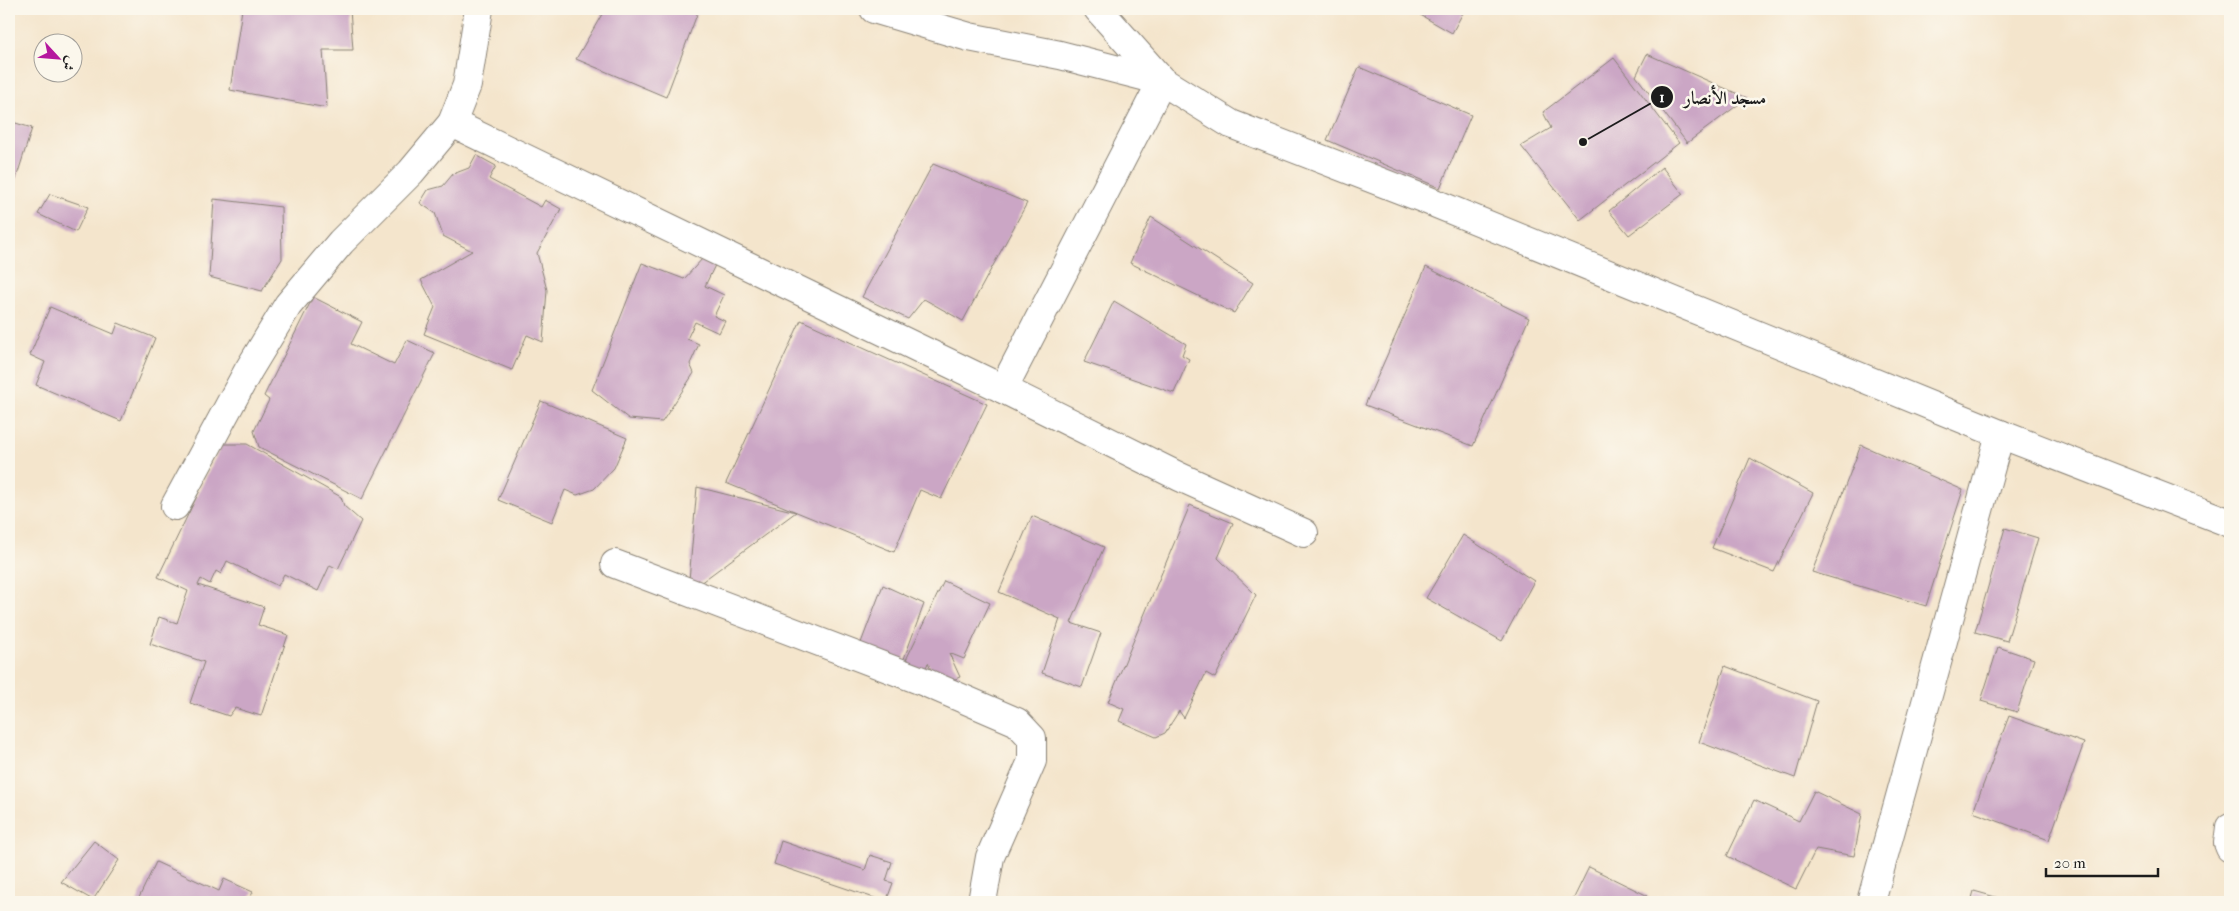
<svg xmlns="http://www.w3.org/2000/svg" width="2239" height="911" font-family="'IM FELL French Canon',Amiri,serif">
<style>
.building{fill:#cba6c5}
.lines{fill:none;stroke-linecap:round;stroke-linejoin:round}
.street-casing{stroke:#888074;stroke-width:30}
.street{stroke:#fff;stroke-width:28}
.leader{fill:none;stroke:#1c1c1c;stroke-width:2}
.callout-dot{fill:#1c1c1c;stroke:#fbf7ec;stroke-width:2}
.mark-label{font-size:15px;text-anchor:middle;font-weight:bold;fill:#fff}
.callout-label{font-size:18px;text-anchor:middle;font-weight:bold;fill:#1c1c1c;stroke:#fbf7ec;stroke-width:5;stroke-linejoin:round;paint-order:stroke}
</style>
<rect width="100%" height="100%" fill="#fbf7ec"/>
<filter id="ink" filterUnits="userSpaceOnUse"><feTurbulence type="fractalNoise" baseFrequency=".02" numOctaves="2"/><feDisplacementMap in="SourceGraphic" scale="10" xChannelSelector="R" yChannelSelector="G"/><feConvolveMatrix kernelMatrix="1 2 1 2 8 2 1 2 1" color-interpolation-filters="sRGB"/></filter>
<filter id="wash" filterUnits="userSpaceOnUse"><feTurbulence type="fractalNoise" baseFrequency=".0096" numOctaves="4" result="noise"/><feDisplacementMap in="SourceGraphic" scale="20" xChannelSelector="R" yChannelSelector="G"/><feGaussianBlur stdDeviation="1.12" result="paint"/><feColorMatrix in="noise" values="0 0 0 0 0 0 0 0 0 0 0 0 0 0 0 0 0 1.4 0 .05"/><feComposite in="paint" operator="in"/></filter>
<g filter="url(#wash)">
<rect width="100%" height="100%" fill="#f4e5cc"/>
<g id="blocks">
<g class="building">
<polygon points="242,9 350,9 353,50 323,50 327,108 230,90"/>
<polygon points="605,9 699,9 666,97 576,59"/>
<polygon points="1410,9 1465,9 1452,33"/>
<polygon points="1647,54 1747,98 1687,143 1636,76"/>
<polygon points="1614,58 1679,143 1580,220 1521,146 1551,128 1543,112"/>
<polygon points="1359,67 1471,115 1440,188 1327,140"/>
<polygon points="9,121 32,128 15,182 9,180"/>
<polygon points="476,155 496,166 489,179 541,207 545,200 561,209 537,253 547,290 543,342 527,335 512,370 424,334 435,307 421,280 472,251 443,236 435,213 420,203 428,190 443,186 453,174 469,168"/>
<polygon points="933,164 1027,203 963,321 924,299 908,319 862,297"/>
<polygon points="1662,167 1683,194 1629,235 1609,211"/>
<polygon points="50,194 88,207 76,232 38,214"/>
<polygon points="214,199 281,207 282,259 262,291 209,277"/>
<polygon points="1151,217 1253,283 1234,313 1130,263"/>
<polygon points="703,258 716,263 705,286 724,295 714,316 725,321 719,333 695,322 687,339 699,344 690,364 694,373 662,422 629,419 592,390 642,263 684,279"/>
<polygon points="1426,267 1529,318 1473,446 1365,405"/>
<polygon points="313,297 362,322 351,344 394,365 407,340 435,353 362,499 259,447 254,431 269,400 264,396"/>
<polygon points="1114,301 1186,344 1182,355 1189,359 1174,393 1084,362"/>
<polygon points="50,307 114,334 118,323 155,338 121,421 36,385 45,362 30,355"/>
<polygon points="801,320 987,404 941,499 920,490 894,552 726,483"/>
<polygon points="541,401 627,438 614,468 594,489 577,495 565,490 552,522 498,500"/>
<polygon points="222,444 247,444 341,497 344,506 361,521 338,569 330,565 318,591 284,574 278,586 227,561 221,574 216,571 210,584 201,579 198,585 264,607 258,625 288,635 261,716 235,708 229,716 190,703 204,662 150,644 159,617 177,623 188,591 158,577"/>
<polygon points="1861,445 1963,490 1926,606 1812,572"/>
<polygon points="1750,458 1813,493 1774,572 1712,548"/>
<polygon points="697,487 796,512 688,592"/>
<polygon points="1190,505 1233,523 1218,558 1256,595 1215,678 1206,673 1184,718 1179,711 1165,733 1156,737 1119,721 1124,709 1108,702"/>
<polygon points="1032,516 1104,547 1071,623 1101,633 1082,687 1042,673 1060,619 999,592"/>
<polygon points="2005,528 2038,538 2007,641 1975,632"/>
<polygon points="1463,535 1534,581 1502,641 1426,598"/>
<polygon points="944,581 990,603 964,659 949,653 960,677 938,686 928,663 922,676 903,666"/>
<polygon points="883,585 924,604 901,667 859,648"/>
<polygon points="1998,647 2034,659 2017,712 1981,701"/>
<polygon points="1725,666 1817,701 1795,778 1699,742"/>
<polygon points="2009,716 2084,743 2049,840 1973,812"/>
<polygon points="1814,791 1862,814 1854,856 1816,849 1796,889 1727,856 1754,800 1799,821"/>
<polygon points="94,841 119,860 93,900 61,882"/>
<polygon points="781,841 865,870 870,855 892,862 886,881 893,883 886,902 774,864"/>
<polygon points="156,862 219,891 224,879 253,892 248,902 137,902"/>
<polygon points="1589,867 1648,896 1645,902 1572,902"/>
<polygon points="1974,891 2013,902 1971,902"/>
</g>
</g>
</g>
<g filter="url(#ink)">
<use href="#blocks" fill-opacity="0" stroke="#888074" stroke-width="1"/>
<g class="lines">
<defs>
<g id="street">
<polyline points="874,9 969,37 1060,55 1162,81 1003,389 1180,477 1304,533"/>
<polyline points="1098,9 1162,81 1231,124 1422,198 2000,434 2230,523"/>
<polyline points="452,123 1003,389"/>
<polyline points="175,506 248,371 288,305 341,242 411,172 452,123 467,85 479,9"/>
<polyline points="615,564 922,681 1017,722 1032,738 1032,761 990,857 982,902"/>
<polyline points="2230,827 2228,843 2230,848"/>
<polyline points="1871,902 2000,434"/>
</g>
</defs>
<use href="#street" class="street-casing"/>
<use href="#street" class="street"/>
</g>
</g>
<path class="leader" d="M1583 142L1662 97"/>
<g class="callout-dot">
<circle cx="1583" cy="142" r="5"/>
<circle cx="1662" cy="97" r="12"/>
</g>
<g class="mark-label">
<text x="1662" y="102">1</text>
</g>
<g class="callout-label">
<text x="1725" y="104">مسجد الأنصار</text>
</g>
<rect width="2239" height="911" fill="none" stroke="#fbf7ec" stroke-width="30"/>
<g transform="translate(58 58) rotate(116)"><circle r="24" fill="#fbf7ec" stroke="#a29f99"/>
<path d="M0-4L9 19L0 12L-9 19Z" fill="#b5179e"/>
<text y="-8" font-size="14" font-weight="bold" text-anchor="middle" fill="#1c1c1c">ش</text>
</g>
<path d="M2046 868v8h112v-8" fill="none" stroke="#1c1c1c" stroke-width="2.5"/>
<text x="2054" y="868" font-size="15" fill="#1c1c1c" stroke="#fbf7ec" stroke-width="4" paint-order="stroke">20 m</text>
</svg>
